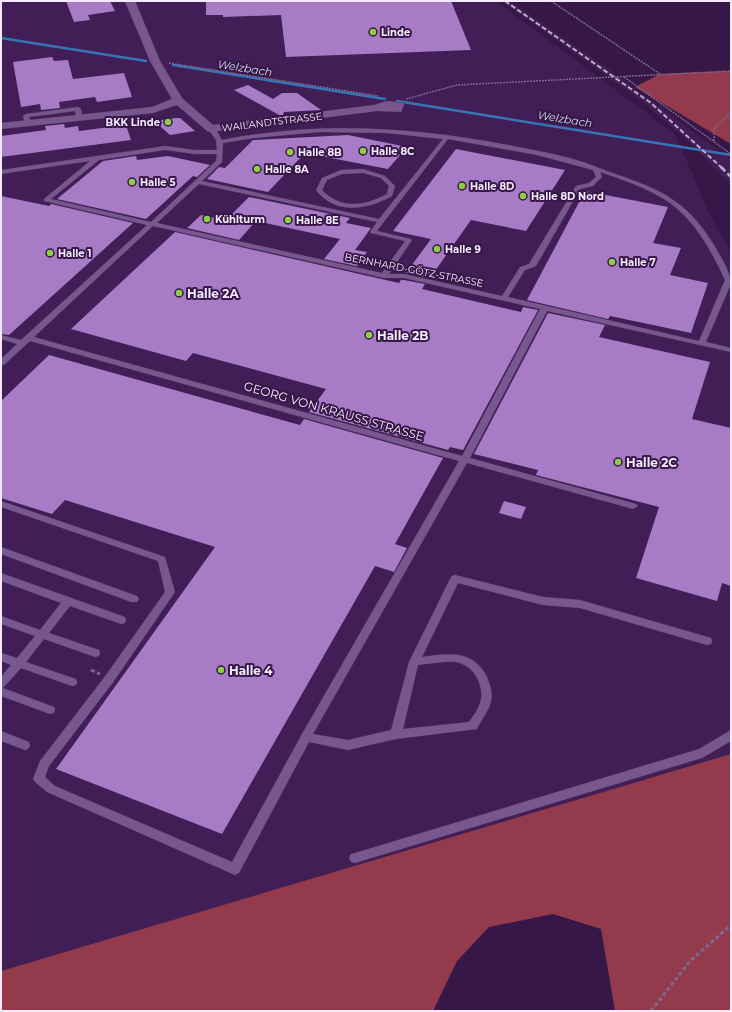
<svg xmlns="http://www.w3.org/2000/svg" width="732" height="1012" font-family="Montserrat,sans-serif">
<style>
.built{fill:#411e55}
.forest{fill:#933b4c}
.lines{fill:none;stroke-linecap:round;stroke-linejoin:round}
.stream{stroke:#3575b5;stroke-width:2.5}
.building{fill:#a87bc7}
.lane-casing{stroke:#4d335b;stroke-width:1}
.street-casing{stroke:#4d335b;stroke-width:1}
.path-far1{stroke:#7f688e;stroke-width:1.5;stroke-dasharray:2 1;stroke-linecap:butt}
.path{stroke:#7f688e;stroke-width:3;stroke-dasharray:4 2.5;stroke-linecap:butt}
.lane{fill:#78578e;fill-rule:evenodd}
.street{fill:#78578e;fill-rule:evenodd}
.rail-far1{stroke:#bdacc8;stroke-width:2;stroke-dasharray:5 2.5;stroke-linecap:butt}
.rail{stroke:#bdacc8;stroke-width:2.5;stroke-dasharray:6 3;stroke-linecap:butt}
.poi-dot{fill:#8ece43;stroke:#361748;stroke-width:1.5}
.labels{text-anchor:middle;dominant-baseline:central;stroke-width:4;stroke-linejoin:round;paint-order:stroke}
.far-poi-label{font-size:10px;font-weight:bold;fill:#f5eafd;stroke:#361748;text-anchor:start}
.far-street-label{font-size:10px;fill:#f5eafd;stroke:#361748}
.far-water-label{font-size:11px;font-style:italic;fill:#cfdff1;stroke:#361748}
.poi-label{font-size:12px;font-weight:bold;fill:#f5eafd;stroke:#361748;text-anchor:start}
.street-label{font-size:12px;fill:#f5eafd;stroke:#361748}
</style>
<rect width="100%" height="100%" fill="#361748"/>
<g class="built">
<polygon points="1,1 496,1 675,134 710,215 731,253 731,754 1,971"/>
<polygon points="501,1 510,1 606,67 730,159 731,186 691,144 642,101"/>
</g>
<g class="forest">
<polygon points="731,71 731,144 635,87 660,74"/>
<polygon points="731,754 731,1011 615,1011 601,929 553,914 489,927 457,961 433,1011 1,1011 1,971"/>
</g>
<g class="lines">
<g class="stream">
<polyline points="1,38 146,61"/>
<polyline points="173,65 385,99"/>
<polyline points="397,101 731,155"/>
</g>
</g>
<g class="building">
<polygon points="66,1 110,1 115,11 88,15 90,20 74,22"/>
<polygon points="206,1 451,1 471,50 286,57 281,15 223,17 223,15 206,15"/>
<polygon points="52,57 54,61 68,60 73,79 124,73 132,97 97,102 95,97 59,102 60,108 41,110 40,104 21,107 13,62"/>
<polygon points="248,85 273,99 282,93 297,93 321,110 284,112 283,115 279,115 234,90"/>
<polygon points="176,118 180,118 195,131 170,135 154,121"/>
<polygon points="64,124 65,128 78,126 79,131 126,125 131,140 1,157 1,136 46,130 45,126"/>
<polygon points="348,135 407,147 388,169 305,153 268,192 207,179 219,167 225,168 253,140"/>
<polygon points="456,149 565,170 526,231 471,220 430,278 406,273 431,239 393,231"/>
<polygon points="136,156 137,160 168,156 210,165 197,177 193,176 146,219 57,199 103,161"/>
<polygon points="585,191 668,207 653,243 681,248 670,275 708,283 691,333 610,316 608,319 527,300"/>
<polygon points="1,196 49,206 51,204 133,223 9,335 1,334"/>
<polygon points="249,197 350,218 346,223 371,228 355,250 367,252 357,266 324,259 340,239 256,221 239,240 187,228 201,215 226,220"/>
<polygon points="175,232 399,283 401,280 404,280 425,284 422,289 521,312 523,307 538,310 463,450 450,447 448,450 309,412 326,389 193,353 186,361 71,329"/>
<polygon points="548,313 605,325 599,337 710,362 692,419 731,428 731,586 722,583 717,601 636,578 659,507 536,475 538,470 474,454"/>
<polygon points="49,355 300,425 304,419 443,458 395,544 407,548 394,572 375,566 222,834 56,769 215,547 65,500 52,514 1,498 1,401"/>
<polygon points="504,501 526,507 521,519 499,513"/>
</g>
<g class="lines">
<defs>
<g id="lane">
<polygon points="78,107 81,109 82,117 79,119 76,117 75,111 29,117 31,123 28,125 25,123 23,116 26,114"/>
<path d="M211 127 217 131 222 140C318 121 412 127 508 145 538 151 571 156 599 168 625 178 654 185 676 202 692 213 704 229 714 245 721 258 731 271 731 286H730L706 342 731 348V352L547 311 470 458 636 504 638 506 633 509 467 463 313 734 348 740 391 730 409 662 450 579 452 576 455 575 543 597 580 600 711 638 712 641 711 644 707 645 580 608 543 605 458 583 422 657C448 653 473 649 487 677 490 685 493 693 491 701 489 711 481 720 477 729L396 739 348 750 309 742 239 873 235 875 47 792 35 782 33 779 40 761 106 675 165 592 158 561 1 507V501L165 557 175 592 114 681 49 766 45 777 55 786 232 862 302 734 459 461 30 341 4 365H1V359L17 344 1 339V335L21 340 147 225 44 201V199L90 161 1 174V170L165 146 195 150H217L216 140 208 129ZM320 132 386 133 443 139 379 219 202 181 222 162 223 143 254 138ZM448 139 537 155 593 170 596 177 589 183 576 186 529 264 520 267 502 296 404 274H389L412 240 411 239 377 231ZM165 150 195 154H217L216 161 151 222 51 199 99 160ZM600 172C624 180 650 189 670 203 696 222 712 252 725 280L699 341 508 297 525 270 536 266 580 189 593 186 602 177ZM199 184 377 222 370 232 371 233 405 241 382 273 157 223ZM153 226 384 278H404L540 309 462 456 34 337ZM443 662C449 662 456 661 462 664 476 669 485 689 480 703 478 710 473 716 469 722L403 729 418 665Z"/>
<path d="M363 169 385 176 395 186 392 196C367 210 335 215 316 190L322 178 341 170ZM363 173 381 178 389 186 387 194C365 206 341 210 322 190L327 180 342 174Z"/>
<polygon points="1,547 137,596 139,599 137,602 131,602 1,554"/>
<polygon points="1,573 125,617 126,620 125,623 121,624 70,606 49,633 99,650 100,653 99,656 95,657 44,639 26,662 76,679 77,682 76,685 72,686 21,668 3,688 54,707 55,710 54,713 50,714 1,696 1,677 11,665 1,661 1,653 17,658 35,636 1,624 1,616 40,630 61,603 1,581"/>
<polygon points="731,730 731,741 702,758 355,863 351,862 349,858 351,854 355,853 699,749"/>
<polygon points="1,731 29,742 30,745 29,748 25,750 1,741"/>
</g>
<polygon id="street" points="125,1 135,1 160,61 182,98 213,125 374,105 387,101 403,103 404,105 401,112 377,111 211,132 207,131 177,105 153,113 1,129 1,123 152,107 172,99 150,61"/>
</defs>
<use href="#lane" class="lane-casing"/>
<use href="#street" class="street-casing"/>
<g class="path-far1">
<polyline points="551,1 660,74"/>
<polyline points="169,63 378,96"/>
<polyline points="624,77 731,154"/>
<polyline points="406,99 457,85 731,71"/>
<polyline points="714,141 714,128 731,113"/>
</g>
<g class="path">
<polyline points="91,670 100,674"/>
<polyline points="651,1011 690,961 731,925"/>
</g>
<use href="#lane" class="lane"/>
<use href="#street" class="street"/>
<polyline class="rail-far1" points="505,1 651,103 722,168"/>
<polyline class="rail" points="721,167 731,177"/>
</g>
<g class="poi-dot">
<circle cx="373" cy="32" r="4"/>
<circle cx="168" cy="122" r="4"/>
<circle cx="363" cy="151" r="4"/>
<circle cx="290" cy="152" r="4"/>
<circle cx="257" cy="169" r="4"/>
<circle cx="132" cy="182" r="4"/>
<circle cx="462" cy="186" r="4"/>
<circle cx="523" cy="196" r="4"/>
<circle cx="207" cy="219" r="4"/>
<circle cx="288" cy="220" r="4"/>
<circle cx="437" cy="249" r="4"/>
<circle cx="50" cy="253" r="4"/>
<circle cx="612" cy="262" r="4"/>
<circle cx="179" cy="293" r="4"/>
<circle cx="369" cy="335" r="4"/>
<circle cx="618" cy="462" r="4"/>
<circle cx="221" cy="670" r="4"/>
</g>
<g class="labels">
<g class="far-poi-label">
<text x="381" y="32">Linde</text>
<text x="160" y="122" text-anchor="end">BKK Linde</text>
<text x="371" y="151">Halle 8C</text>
<text x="298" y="152">Halle 8B</text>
<text x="265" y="169">Halle 8A</text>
<text x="140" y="182">Halle 5</text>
<text x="470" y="186">Halle 8D</text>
<text x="531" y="196">Halle 8D Nord</text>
<text x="215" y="219">Kühlturm</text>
<text x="296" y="220">Halle 8E</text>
<text x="445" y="249">Halle 9</text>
<text x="58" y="253">Halle 1</text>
<text x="620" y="262">Halle 7</text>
</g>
<g class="far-street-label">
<text transform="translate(272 122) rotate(-7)">WAILANDTSTRASSE</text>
<text transform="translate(414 270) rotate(11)">BERNHARD-GÖTZ-STRASSE</text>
</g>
<g class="far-water-label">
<text transform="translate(245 68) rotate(9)">Welzbach</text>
<text transform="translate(565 119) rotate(9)">Welzbach</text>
</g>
<g class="poi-label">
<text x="187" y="293">Halle 2A</text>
<text x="377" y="335">Halle 2B</text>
<text x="626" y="462">Halle 2C</text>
<text x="229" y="670">Halle 4</text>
</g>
<g class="street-label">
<text transform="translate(334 411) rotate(16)">GEORG VON KRAUSS STRASSE</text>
</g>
</g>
<rect width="732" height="1012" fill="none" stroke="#f5eafd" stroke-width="4"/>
</svg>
